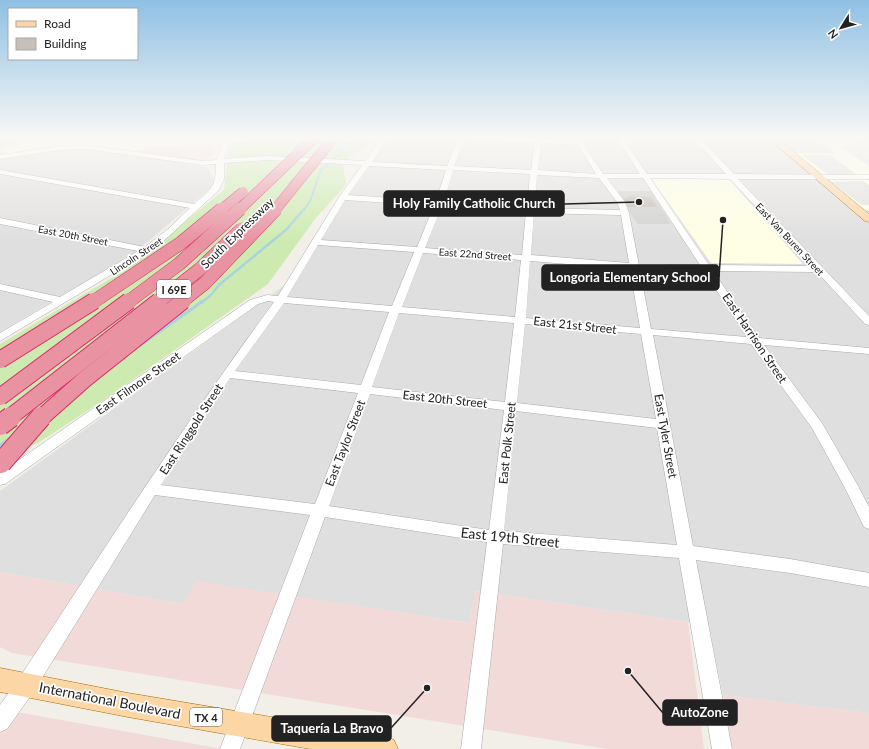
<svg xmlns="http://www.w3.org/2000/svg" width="869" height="749" font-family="Lato,sans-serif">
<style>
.residential{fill:#e0dfdf}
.commercial{fill:#f2dad9}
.education{fill:#ffffe5}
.religious{fill:#d0d0d0}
.grass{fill:#cdebb0}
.parking{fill:#e2e2e2}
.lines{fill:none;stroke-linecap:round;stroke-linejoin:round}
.stream-far3{stroke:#aad3df;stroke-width:2}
.stream-far2{stroke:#aad3df;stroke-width:2.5}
.stream-far1{stroke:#aad3df;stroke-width:3}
.stream{stroke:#aad3df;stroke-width:3.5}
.building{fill:#c7bfb8}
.minor-casing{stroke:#a9a9a9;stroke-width:1}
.major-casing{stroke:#a06b00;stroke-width:1}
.minor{fill:#fff;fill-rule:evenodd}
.major{fill:#fcd6a4;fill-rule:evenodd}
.highway-bridge-far3-casing{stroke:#dc2a67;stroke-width:11;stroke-linecap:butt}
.highway-bridge-far2-casing{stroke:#dc2a67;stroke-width:14;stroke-linecap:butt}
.highway-bridge-far1-casing{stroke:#dc2a67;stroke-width:18;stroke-linecap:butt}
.highway-bridge-casing{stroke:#dc2a67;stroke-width:22;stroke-linecap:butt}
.highway-bridge-far3{stroke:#e892a2;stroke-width:10}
.highway-bridge-far2{stroke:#e892a2;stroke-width:13}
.highway-bridge-far1{stroke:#e892a2;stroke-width:16}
.highway-bridge{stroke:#e892a2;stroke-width:20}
.labels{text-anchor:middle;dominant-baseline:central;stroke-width:3.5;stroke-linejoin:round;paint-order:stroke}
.far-street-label{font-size:10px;fill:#222;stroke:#fff}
.shield{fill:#fff;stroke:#646464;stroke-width:1}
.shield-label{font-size:11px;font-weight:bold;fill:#222}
.street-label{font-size:12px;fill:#222;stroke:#fff}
.near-street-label{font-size:14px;fill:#222;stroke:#fff}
.leader{fill:none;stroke:#222;stroke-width:1.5}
.callout-dot{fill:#222;stroke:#fff;stroke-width:1.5}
.callout{fill:#222;stroke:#222;stroke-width:1.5}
.callout-label{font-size:13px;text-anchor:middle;font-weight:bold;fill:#fff}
</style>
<rect width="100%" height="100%" fill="#f2efe9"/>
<g class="residential">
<polygon points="0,137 28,137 17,145 0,148"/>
<polygon points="403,137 465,139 467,137 817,137 837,154 794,153 865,210 869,210 869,713 723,695 709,626 688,622 475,591 470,623 277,594 183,604 0,572 0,491 286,284 380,141"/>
<polygon points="71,148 173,161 208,168 215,184 136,252 0,332 0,160"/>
</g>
<g class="commercial">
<polygon points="213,145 214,153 210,157 202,161 185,160 136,152 148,146"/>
<polygon points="0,572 183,604 196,581 469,623 475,591 688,622 704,749 608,749 12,653 0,647"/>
<polygon points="723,695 869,713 869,749 732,749 729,741"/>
<polygon points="0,709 223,749 0,749"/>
</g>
<g class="education">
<polygon points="28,137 220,137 219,139 214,141 213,145 148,146 136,152 77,145 7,154 3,147 17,145"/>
<polygon points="817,137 869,137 869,210 865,210 793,153 836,154"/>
<polygon points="651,178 728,178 803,264 711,263"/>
</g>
<polygon class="religious" points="605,178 643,178 671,224 638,224"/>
<polygon class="grass" points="263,137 379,137 378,139 348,157 343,165 346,185 315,219 268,284 104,400 38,443 0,456 0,344 125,270 224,190 228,156 232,143 259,140"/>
<g class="parking">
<polygon points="835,137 869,137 869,166 841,147 855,146"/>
<polygon points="802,155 830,155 856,174 827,174"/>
<polygon points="605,178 643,178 651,191 614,191"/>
<polygon points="863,181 869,185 869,205 862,205 831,182"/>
</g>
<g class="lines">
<polyline class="stream-far3" points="304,210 310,201 321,170 339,154 352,137"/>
<polyline class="stream-far2" points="202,302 210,296 219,285 287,229 304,209"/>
<polyline class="stream-far1" points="139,346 203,301"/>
<polyline class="stream" points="0,446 9,439"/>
</g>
<polygon class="building" points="628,196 650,197 657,207 628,207 624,198 629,198"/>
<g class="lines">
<defs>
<path id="minor" d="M225 137H231L224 159 268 156 365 161 383 137H389L372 162 447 166 458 139 447 137 535 139 536 137H542V139L575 141 573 137H579L603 174H640L616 137H622L647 174H726L692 137H699L734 174 869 175V179H738L869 316V325L865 324 817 272 713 271 759 338 869 348V354L764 345 822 423 857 484 869 507V529L864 527 845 488 812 428 751 344 653 335 693 546 790 559 869 573V587L790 573 696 560 732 749H712L679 558 503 544 481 749H461L487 542 325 517 240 749H220L310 515 155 495 34 691 7 729 0 732V705L20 677C103 551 184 424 274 302L268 301 258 304 5 484 0 485V473L250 300 267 295 278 296 339 197 362 165 268 160 224 163V179L219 190 156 248 0 341V333L53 302 0 290V284L60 297 138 251 0 224V218L145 247 168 229 190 208 0 174V170L194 204C211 189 216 188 216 164L202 165 85 149 60 150 0 159V155L60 146 85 145 202 161 217 160ZM464 140 535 143 531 170 454 166ZM541 143 578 145 596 174 538 170ZM369 166 446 170 436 201 348 195ZM453 170 530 174 527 207 444 202ZM537 175 599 178 617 202 620 210 535 208ZM607 178H643L700 265H667L662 268 667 271H704L747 337 651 329 629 213 625 202ZM650 178 730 179 811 266 709 265ZM345 200 434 206 417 247 321 240ZM442 206 526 212 522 255 425 248ZM534 213 621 215 629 263 531 255ZM318 245 414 252 392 306 287 297ZM423 253 521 260 515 317 402 307ZM530 261 630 269 640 328 526 318ZM284 303 389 312 361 385 235 371ZM399 313 514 323 505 402 372 387ZM525 324 641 334 656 419 517 403ZM230 378 358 393 315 504 161 485ZM370 394 504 410 489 530 329 506ZM516 411 657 428 677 545 504 531Z"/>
<g id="major">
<polygon points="767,137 776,137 869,214 869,222 865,221"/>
<polygon points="0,668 128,693 385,736 394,740 398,749 310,749 128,717 0,692"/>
</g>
</defs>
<use href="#minor" class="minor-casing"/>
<use href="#major" class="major-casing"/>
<use href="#minor" class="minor"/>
<use href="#major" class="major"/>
<defs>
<g id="highway-bridge-far3">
<polyline points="221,210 243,192"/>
<polyline points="239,210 315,137"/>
<polyline points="275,210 334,137"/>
</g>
<g id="highway-bridge-far2">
<polyline points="93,302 181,243 222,209"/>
<polyline points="128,302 179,264 240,209"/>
<polyline points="158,302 200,269 242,229"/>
<polyline points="181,302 205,283 276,209"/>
</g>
<g id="highway-bridge-far1">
<polyline points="0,360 94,301"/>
<polyline points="0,397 129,301"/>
<polyline points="9,418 159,301"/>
<polyline points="41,418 85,379 183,301"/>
</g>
<g id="highway-bridge">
<polyline points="0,425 11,417"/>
<polyline points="1,463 41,417"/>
</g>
</defs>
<use href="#highway-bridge-far3" class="highway-bridge-far3-casing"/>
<use href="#highway-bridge-far2" class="highway-bridge-far2-casing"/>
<use href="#highway-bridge-far1" class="highway-bridge-far1-casing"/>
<use href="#highway-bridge" class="highway-bridge-casing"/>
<use href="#highway-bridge-far3" class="highway-bridge-far3"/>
<use href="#highway-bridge-far2" class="highway-bridge-far2"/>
<use href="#highway-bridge-far1" class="highway-bridge-far1"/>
<use href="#highway-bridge" class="highway-bridge"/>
</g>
<linearGradient id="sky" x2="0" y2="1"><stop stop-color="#8fc0e4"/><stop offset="0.57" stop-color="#f9f8f5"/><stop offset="1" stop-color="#f9f8f5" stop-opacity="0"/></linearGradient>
<rect width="869" height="242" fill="url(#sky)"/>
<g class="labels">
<g class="far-street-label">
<text transform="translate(73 235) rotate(11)">East 20th Street</text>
<text transform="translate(790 239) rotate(47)">East Van Buren Street</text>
<text transform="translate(475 254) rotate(4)">East 22nd Street</text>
<text transform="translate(136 256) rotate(-33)">Lincoln Street</text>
</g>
<g class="shield">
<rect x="157" y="280" width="34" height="18" rx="3"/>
<rect x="190" y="708" width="32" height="18" rx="3"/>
</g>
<g class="shield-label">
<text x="174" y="289">I 69E</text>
<text x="206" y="717">TX 4</text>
</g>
<g class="street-label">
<text transform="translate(237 233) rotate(-44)">South Expressway</text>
<text transform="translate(575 325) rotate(6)">East 21st Street</text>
<text transform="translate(755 338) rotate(56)">East Harrison Street</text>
<text transform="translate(138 383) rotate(-35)">East Filmore Street</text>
<text transform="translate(445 399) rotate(6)">East 20th Street</text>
<text transform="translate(191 429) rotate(-57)">East Ringgold Street</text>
<text transform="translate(666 436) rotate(80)">East Tyler Street</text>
<text transform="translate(345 443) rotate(-69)">East Taylor Street</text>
<text transform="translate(507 443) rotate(-84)">East Polk Street</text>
</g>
<g class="near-street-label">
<text transform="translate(510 537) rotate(6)">East 19th Street</text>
<text transform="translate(110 700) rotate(11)">International Boulevard</text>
</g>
</g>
<path class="leader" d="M639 202L564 204M723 220L719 277M628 671L663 713M427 688L391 728"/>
<g class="callout-dot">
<circle cx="639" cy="202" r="4"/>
<circle cx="723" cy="220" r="4"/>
<circle cx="628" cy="671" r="4"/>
<circle cx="427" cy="688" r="4"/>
</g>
<g class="callout">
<rect x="384" y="191" width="180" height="25" rx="4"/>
<rect x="542" y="265" width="177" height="25" rx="4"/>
<rect x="663" y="700" width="74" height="25" rx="4"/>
<rect x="272" y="716" width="119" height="25" rx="4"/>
</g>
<g class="callout-label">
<text x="474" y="208">Holy Family Catholic Church</text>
<text x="630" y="282">Longoria Elementary School</text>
<text x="700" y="717">AutoZone</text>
<text x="332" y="733">Taquería La Bravo</text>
</g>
<rect x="8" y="8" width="130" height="52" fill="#ffffff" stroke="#a7a7a7"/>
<rect x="16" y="21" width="20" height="6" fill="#fcd6a4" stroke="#a7a7a7"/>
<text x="44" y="28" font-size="12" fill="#222222">Road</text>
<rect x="16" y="38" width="20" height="12" fill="#c7bfb8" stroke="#a7a7a7"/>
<text x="44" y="48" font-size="12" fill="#222222">Building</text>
<g transform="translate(841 28) rotate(233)" stroke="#ffffff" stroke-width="3" paint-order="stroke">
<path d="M0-3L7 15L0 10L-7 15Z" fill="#222222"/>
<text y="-6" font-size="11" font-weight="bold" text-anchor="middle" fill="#222222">N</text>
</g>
</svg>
